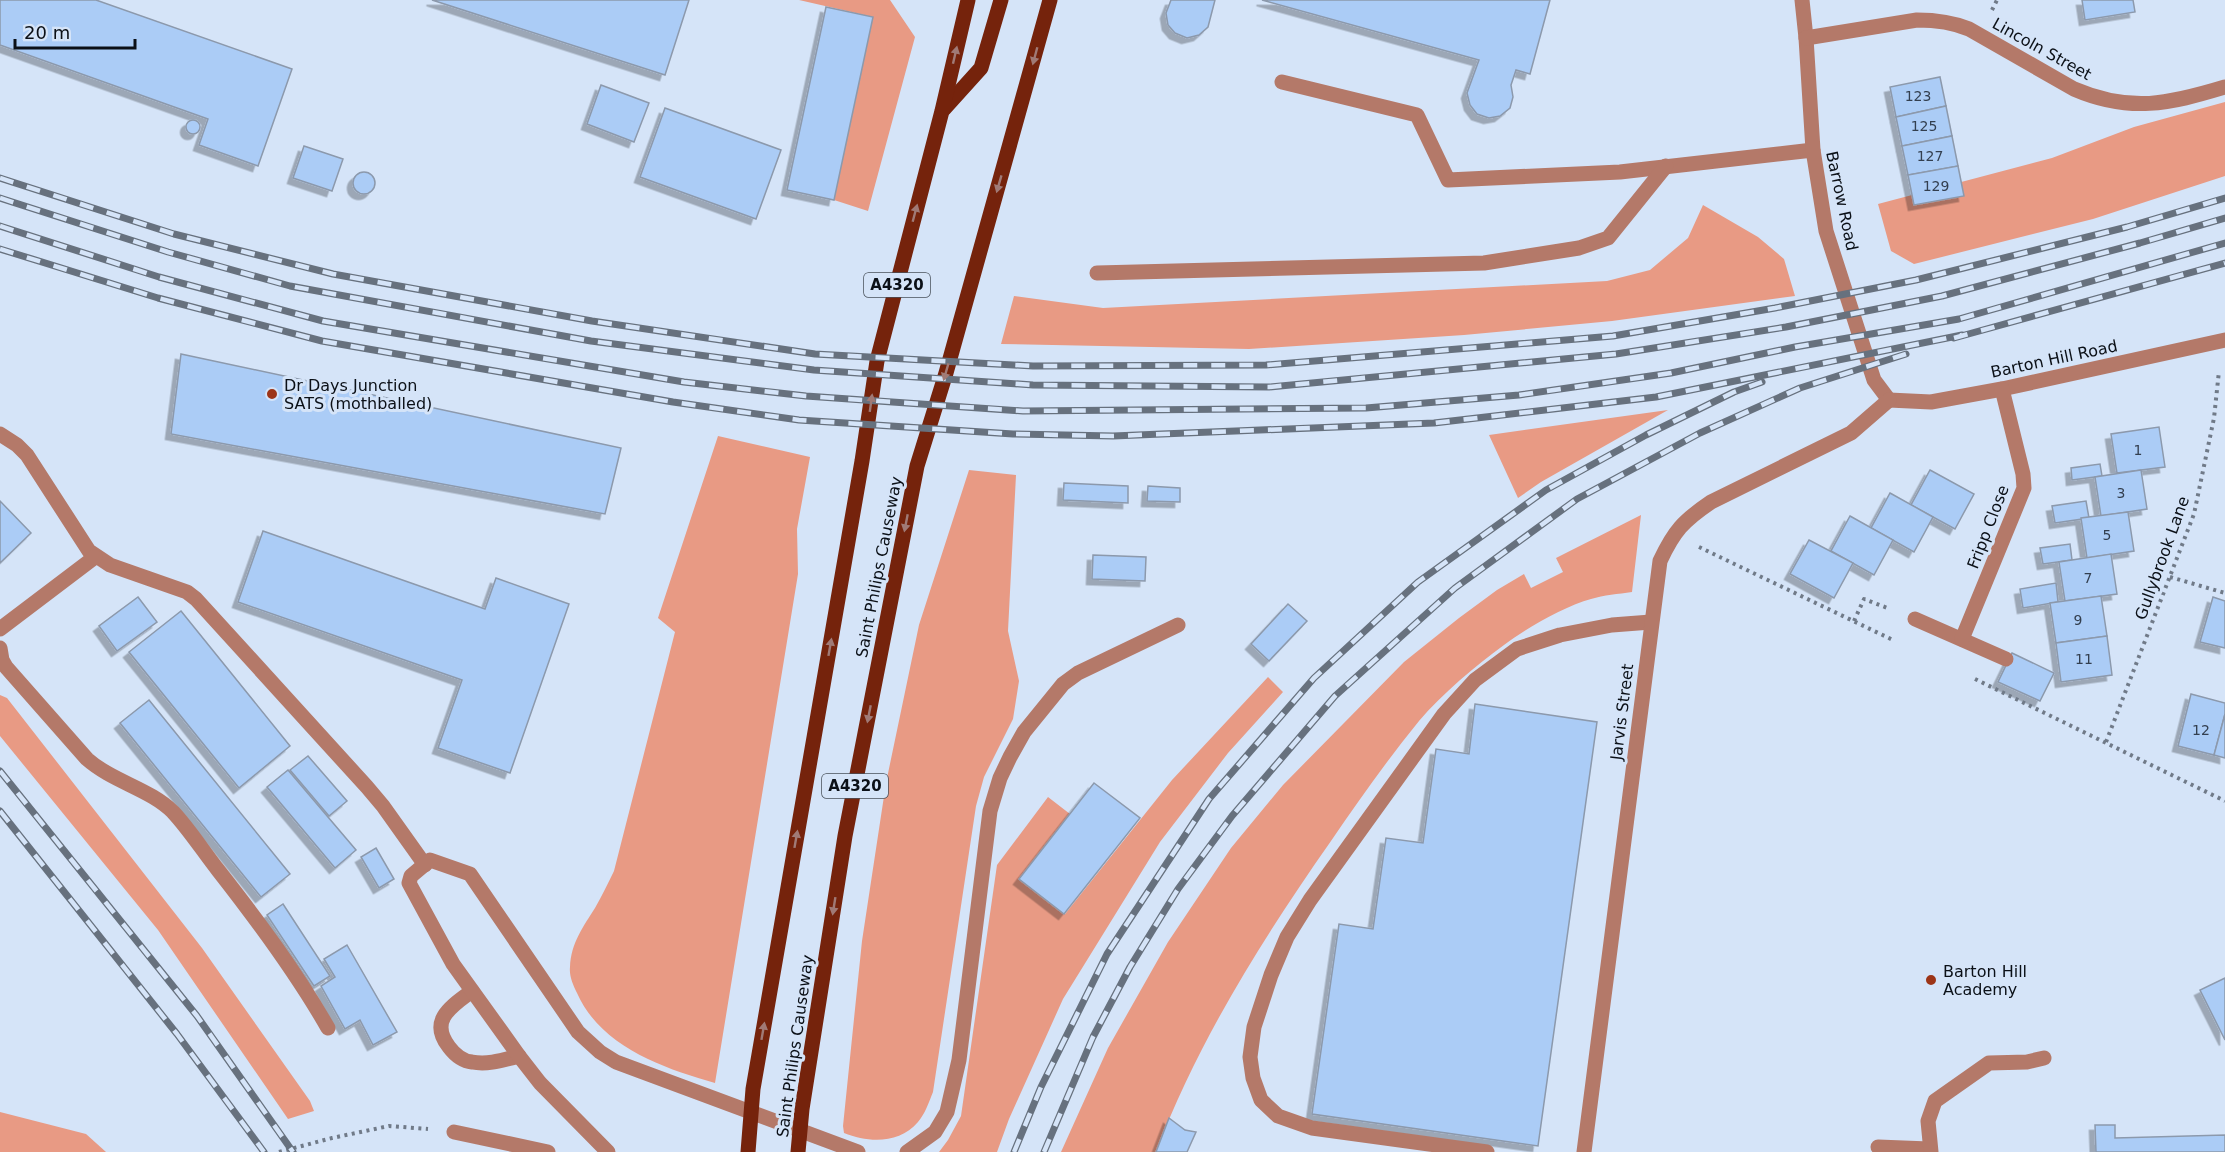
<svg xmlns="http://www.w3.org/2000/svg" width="2225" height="1152" font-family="'DejaVu Sans',sans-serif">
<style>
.green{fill:#e89a84}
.building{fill:#abccf6;stroke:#8c99ac;stroke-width:1.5;filter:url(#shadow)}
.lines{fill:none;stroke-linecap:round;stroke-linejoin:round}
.path{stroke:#707a88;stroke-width:4;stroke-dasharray:3 4.5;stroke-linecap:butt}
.service{stroke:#b47969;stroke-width:15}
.minor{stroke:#b47969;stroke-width:15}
.primary{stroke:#75230c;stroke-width:15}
.rail-casing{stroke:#67717e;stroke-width:7}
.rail{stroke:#d5e4f8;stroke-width:4.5;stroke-dasharray:14;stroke-linecap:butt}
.oneway{fill:#a07a76}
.poi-dot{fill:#9c3417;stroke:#d5e4f8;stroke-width:2}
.labels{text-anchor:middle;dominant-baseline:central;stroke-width:6;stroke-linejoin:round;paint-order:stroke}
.number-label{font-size:14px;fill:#333f4f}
.shield{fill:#d5e4f8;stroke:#48505a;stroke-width:1.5}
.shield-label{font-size:15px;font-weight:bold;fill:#0b1017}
.street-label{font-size:16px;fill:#0b1017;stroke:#d5e4f8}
.poi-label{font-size:16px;fill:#0b1017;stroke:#d5e4f8;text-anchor:start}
</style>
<defs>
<filter id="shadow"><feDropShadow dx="-5.5" dy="5.5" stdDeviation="0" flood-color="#0004"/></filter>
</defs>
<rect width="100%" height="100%" fill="#d5e4f8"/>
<g class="green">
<polygon points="799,0 890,0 915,37 868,211 834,200 873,17"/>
<polygon points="2225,102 2225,176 2093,219 1914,264 1891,251 1878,204 2052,158 2134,127"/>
<polygon points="1703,205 1758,237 1784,259 1795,296 1612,321 1464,335 1249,349 1001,344 1014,296 1103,308 1607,281 1650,270 1688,238"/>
<polygon points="1668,410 1541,482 1518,498 1489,435"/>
<path d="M718 436 810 457 797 529 798 574 715 1083C663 1068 601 1047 577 993 573 985 569 976 570 967 571 943 583 927 595 908 602 896 608 883 614 871L675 632 658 618Z"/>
<path d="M969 470 1016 475 1008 631 1019 681 1013 719 984 777 976 806 933 1092C929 1102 925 1114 918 1122 899 1144 869 1143 844 1133L843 1126 862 941 886 783 919 625Z"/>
<path d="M1641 515 1632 592C1618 594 1604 595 1591 599 1565 606 1525 629 1504 645 1475 666 1442 694 1419 721 1388 759 1359 800 1331 841 1263 938 1198 1041 1156 1152H1061L1108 1048 1168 942 1231 848 1283 785 1404 662 1459 618 1497 590 1524 574 1531 588 1563 572 1556 558Z"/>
<polygon points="1268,677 1283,692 1228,753 1160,842 1063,999 1009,1119 997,1152 939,1152 948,1140 961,1116 997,865 1048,797 1070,814 1020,879 1065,914 1172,780"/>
<polygon points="0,695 7,698 202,948 310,1101 314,1111 288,1119 158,930 0,736"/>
<polygon points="0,1112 86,1134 106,1152 0,1152"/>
</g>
<g class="building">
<polygon points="0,0 96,0 292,69 258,166 199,145 208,119 0,45"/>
<polygon points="432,0 689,0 665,75"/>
<polygon points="1171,0 1215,0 1208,27 1199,35 1187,38 1175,33 1168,25 1166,13"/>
<polygon points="1262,0 1550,0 1530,74 1516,70 1511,85 1513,97 1510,108 1500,116 1489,118 1477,114 1470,105 1467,93 1479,60"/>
<polygon points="2082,0 2133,0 2135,12 2085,20"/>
<polygon points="826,7 873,17 834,200 787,190"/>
<polygon points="1940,77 1946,106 1896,117 1890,87"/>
<polygon points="601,85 649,103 634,142 587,124"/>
<polygon points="1946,106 1952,136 1902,146 1896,117"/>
<polygon points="665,108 781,150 756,219 640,177"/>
<circle cx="193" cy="127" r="7"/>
<polygon points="1952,136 1958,166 1908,175 1902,146"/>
<polygon points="304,146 343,159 332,191 293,178"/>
<polygon points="1958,166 1964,196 1914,205 1908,175"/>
<circle cx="364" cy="183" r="11"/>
<polygon points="181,354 621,448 605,514 171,434"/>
<polygon points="2159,427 2165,467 2117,473 2111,434"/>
<polygon points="2100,464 2102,476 2072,480 2071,468"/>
<polygon points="1930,470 1974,494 1955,529 1911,505"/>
<polygon points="2141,470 2147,509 2101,516 2095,477"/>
<polygon points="1064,483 1128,486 1128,503 1063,500"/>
<polygon points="1148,486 1180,488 1180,502 1147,501"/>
<polygon points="1890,493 1933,517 1914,552 1871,528"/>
<polygon points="0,501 31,533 0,563"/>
<polygon points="2086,501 2089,518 2055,523 2052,506"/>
<polygon points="2128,512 2134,551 2087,558 2081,518"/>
<polygon points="1850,516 1893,540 1874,575 1831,551"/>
<polygon points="263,531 485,609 496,578 569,604 510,773 438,748 462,680 238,602"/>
<polygon points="1809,540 1853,563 1834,598 1790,574"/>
<polygon points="2070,544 2072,560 2043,564 2040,548"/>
<polygon points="2111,554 2117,594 2065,601 2059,562"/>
<polygon points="1093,555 1146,557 1145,581 1092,579"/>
<polygon points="2056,583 2058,602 2023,608 2020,589"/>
<polygon points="2101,596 2107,636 2056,643 2050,603"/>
<polygon points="138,597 157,622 117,651 99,626"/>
<polygon points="2213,597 2225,601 2225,648 2200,642"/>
<polygon points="1288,604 1307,621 1269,661 1251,644"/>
<polygon points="181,611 290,746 239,788 129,652"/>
<polygon points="2107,636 2112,675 2061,682 2056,643"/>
<polygon points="2012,653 2054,673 2040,701 1998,682"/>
<polygon points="2191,694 2225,703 2225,714 2214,755 2178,746"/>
<polygon points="149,700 290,874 261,897 120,723"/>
<polygon points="1475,704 1597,722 1538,1146 1312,1114 1339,924 1373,929 1386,838 1423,843 1436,749 1469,754"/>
<polygon points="2225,714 2225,758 2214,755"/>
<polygon points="308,756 347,801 329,816 290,770"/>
<polygon points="288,770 356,850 335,868 267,787"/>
<polygon points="1094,783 1140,818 1064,914 1019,879"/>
<polygon points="376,848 394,879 379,888 361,857"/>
<polygon points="283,904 330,976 314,986 267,915"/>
<polygon points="347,945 397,1032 373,1045 360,1020 345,1029 321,986 335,977 324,959"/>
<polygon points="2225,978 2225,1040 2200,990"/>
<polygon points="1169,1118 1185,1130 1196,1132 1187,1152 1156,1152"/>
<polygon points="2095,1125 2115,1125 2115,1138 2225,1135 2225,1152 2096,1152"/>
</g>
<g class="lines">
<g class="path">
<polyline points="1992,10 1997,0"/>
<polyline points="1699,547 1895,641"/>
<polyline points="2170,577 2225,593"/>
<polyline points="1854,621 1864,599 1890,609"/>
<polyline points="1975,679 2225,801"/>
<polyline points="2106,742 2194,514 2214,418 2219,371"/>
<polyline points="279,1152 332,1138 389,1126 428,1129"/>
</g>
<g class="service">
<polyline points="1282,82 1417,115 1448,180 1620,172 1813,150"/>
<polyline points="1097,273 1484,263 1579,248 1608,238 1666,166"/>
<polyline points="0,434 17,445 27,455 89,551 110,565 187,592 196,599 367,787 383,806 425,865"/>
<polyline points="0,629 95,557"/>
<path d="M0 648 2 660 6 667 87 759C113 782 150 789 173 812 189 829 203 851 218 870 258 921 296 972 328 1028"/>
<path d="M472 991C452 1006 428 1020 449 1047 455 1055 462 1061 472 1062 488 1065 503 1060 519 1056"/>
<polyline points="1878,1147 1929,1149"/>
<polyline points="608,1152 540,1083 519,1056 453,964 409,883 411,876 430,860 470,874 578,1032 600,1052 616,1062 858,1152"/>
<polyline points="907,1152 935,1132 947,1112 959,1060 990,811 1000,778 1010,757 1024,732 1063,684 1078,673 1178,625"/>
<polyline points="1487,1152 1312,1128 1278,1116 1261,1100 1253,1078 1250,1057 1254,1027 1271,975 1287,937 1310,900 1444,714 1475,680 1517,649 1560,635 1612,625 1651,622"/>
<polyline points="1931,1152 1928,1121 1935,1101 1989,1063 2027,1062 2044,1058"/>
</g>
<g class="minor">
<polyline points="1802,0 1806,38 1813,150 1826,231 1874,380 1889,400"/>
<path d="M1806 38 1917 20C1935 20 1952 22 1969 29L2074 89C2130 113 2169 104 2225 87"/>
<polyline points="1889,400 1931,402 2002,389 2225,340"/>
<polyline points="1915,619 2006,659"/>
<polyline points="1962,639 2024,488 2023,474 2002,389"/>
<polyline points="454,1132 548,1152"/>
<path d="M1584 1152 1660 561C1674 531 1683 521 1711 502L1851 433 1889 400"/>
</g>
<g class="primary">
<polyline points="944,109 981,68 1001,0"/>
<polyline points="748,1152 753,1089 862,461 877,361 942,111 968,0"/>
<polyline points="798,1152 802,1109 845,836 917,466 946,373 1050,0"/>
</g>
<defs>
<g id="rail">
<polyline points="0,178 174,234 333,274 592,321 815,354 1033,366 1266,365 1613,336 1775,308 1916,280 2127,227 2225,198"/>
<polyline points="0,198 168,252 290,286 591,341 814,370 1033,385 1269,387 1616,354 1786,327 1942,296 2140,243 2225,218"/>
<polyline points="0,226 159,277 323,321 684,382 806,396 1023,411 1366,408 1519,395 1671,373 1795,347 1959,319 2225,243"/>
<polyline points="0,249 158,298 322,341 673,402 799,420 1013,434 1113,436 1434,423 1656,397 1962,335"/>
<polyline points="1954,338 2225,263"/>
<polyline points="0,771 197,1016 293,1152"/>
<polyline points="0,811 177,1034 264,1152"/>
<polyline points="1014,1152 1041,1087 1107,954 1209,799 1314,678 1418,582 1546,490 1646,435 1734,392 1762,382"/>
<polyline points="1044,1152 1093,1037 1130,967 1178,889 1232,816 1335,696 1455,588 1577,499 1700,433 1800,388 1906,354"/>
</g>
</defs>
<use href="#rail" class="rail-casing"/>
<use href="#rail" class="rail"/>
</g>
<defs><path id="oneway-solid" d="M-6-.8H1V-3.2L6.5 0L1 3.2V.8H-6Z" transform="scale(1.5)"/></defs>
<g class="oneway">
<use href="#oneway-solid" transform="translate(955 55) rotate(-77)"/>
<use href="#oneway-solid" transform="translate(1035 56) rotate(105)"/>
<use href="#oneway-solid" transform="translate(999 184) rotate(106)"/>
<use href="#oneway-solid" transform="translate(915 213) rotate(-75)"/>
<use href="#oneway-solid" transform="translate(946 372) rotate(106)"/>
<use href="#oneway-solid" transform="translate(871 403) rotate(-82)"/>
<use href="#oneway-solid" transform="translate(906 523) rotate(101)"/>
<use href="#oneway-solid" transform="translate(830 647) rotate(-80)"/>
<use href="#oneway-solid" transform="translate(869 714) rotate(101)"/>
<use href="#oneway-solid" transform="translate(796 839) rotate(-80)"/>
<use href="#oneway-solid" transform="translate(834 906) rotate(99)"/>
<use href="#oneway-solid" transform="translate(763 1031) rotate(-80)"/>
</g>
<g class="poi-dot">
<circle cx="272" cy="394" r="6"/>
<circle cx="1931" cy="980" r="6"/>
</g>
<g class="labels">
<g class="number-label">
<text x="1918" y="96">123</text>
<text x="1924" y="126">125</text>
<text x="1930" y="156">127</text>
<text x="1936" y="186">129</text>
<text x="2138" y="450">1</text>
<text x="2121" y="493">3</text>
<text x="2107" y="535">5</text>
<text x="2088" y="578">7</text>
<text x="2078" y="620">9</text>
<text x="2084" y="659">11</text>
<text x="2201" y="730">12</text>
</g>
<g class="shield">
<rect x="864" y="273" width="66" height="24" rx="4.5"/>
<rect x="822" y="774" width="66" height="24" rx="4.5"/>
</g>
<g class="shield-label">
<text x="897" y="285">A4320</text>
<text x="855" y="786">A4320</text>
</g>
<g class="street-label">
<text transform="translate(2042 49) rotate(29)">Lincoln Street</text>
<text transform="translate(1842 201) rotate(78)">Barrow Road</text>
<text transform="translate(2054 359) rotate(-12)">Barton Hill Road</text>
<text transform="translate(1988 527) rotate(-69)">Fripp Close</text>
<text transform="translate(2162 558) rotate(-70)">Gullybrook Lane</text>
<text transform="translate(879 567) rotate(-79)">Saint Philips Causeway</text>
<text transform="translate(1622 712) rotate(-83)">Jarvis Street</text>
<text transform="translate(795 1046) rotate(-82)">Saint Philips Causeway</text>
</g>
<g class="poi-label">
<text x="284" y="385">Dr Days Junction<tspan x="284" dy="18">SATS (mothballed)</tspan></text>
<text x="1943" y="971">Barton Hill<tspan x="1943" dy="18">Academy</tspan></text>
</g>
</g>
<path d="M15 39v9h120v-9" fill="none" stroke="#0b1017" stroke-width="3"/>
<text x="24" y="39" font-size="18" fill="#0b1017" stroke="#d5e4f8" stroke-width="4.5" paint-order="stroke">20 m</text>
</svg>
